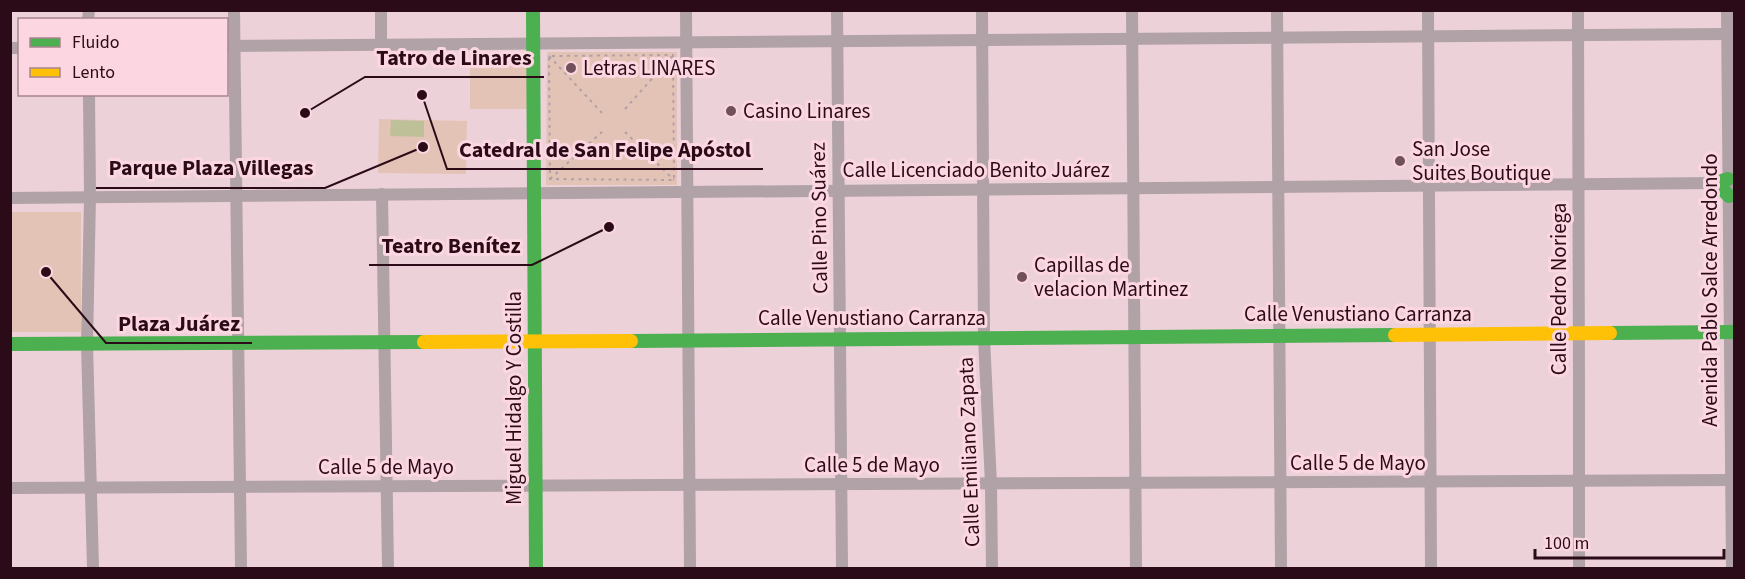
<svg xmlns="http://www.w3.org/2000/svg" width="1745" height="579" font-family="'Source Sans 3',sans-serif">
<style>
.green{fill:#e4c3b7}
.water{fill:#bec098}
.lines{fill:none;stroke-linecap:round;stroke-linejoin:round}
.path{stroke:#b0a1a6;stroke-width:2;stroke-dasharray:3 4.5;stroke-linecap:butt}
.street{stroke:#b0a2a7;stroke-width:12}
.fast{stroke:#4caf50;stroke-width:14}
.slow{stroke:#ffc107;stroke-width:14}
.poi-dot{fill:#6f505b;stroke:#fcd7e1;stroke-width:2}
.labels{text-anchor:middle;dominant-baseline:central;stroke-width:6;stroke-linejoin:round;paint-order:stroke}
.poi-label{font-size:21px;fill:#2b0b17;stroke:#fcd7e1;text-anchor:start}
.street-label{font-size:21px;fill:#2b0b17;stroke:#fcd7e1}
.leader{fill:none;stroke:#2b0b17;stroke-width:2}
.callout-dot{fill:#2b0b17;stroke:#fcd7e1;stroke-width:2}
.callout-label{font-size:22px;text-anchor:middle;font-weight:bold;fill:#2b0b17;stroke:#fcd7e1;stroke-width:6;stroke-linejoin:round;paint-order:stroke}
</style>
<rect width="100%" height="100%" fill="#edd1d9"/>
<g class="green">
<polygon points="547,52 677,52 677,185 546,185"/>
<polygon points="470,59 528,59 527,109 470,109"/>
<polygon points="379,119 467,121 466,174 378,173"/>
<polygon points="10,212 81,212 81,332 11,332"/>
</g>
<polygon class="water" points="391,120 424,121 424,137 390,136"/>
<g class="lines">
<g class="path">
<polygon points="673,55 674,180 550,179 549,56"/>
<polyline points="549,56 602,113"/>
<polyline points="625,109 673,55"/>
<polyline points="625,132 674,180"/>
<polyline points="550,179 604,130"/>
</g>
<g class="street">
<polyline points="234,10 241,568"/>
<polyline points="381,10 381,44"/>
<polyline points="686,10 690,568"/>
<polyline points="837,10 842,568"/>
<polyline points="982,10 984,338 991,484 992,568"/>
<polyline points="1132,10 1136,568"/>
<polyline points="1277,10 1281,568"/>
<polyline points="1428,10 1431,568"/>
<path d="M1578 10C1579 197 1579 382 1579 568"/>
<polyline points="1727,10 1732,568"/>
<polyline points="88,20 89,10"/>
<polyline points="226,46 1727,34"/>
<polyline points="10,48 20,48"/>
<polyline points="89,94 90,197 87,344 93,568"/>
<polyline points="382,194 388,568"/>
<polyline points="10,198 1716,183"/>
<polyline points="10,488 1734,480"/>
</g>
<g class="fast">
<polyline points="533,10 536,568"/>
<polyline points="1728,179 1716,183 1729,196"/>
<polyline points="1610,333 1734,332"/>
<polyline points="631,341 1395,335"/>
<polyline points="10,344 424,342"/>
</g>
<g class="slow">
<polyline points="1395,335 1610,333"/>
<polyline points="424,342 631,341"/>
</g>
</g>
<g class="poi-dot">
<circle cx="571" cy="68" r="6"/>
<circle cx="731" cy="111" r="6"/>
<circle cx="1400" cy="161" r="6"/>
<circle cx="1022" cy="277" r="6"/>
</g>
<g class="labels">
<g class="poi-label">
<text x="583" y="68">Letras LINARES</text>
<text x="743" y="111">Casino Linares</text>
<text x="1412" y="149">San Jose<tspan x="1412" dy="24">Suites Boutique</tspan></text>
<text x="1034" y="265">Capillas de<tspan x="1034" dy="24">velacion Martinez</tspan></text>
</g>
<g class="street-label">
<text x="976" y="170">Calle Licenciado Benito Juárez</text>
<text transform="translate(819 218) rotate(-91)">Calle Pino Suárez</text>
<text transform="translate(1559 289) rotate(-90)">Calle Pedro Noriega</text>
<text transform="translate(1710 290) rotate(-90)">Avenida Pablo Salce Arredondo</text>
<text x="1358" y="314">Calle Venustiano Carranza</text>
<text x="872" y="318">Calle Venustiano Carranza</text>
<text transform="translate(514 398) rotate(-90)">Miguel Hidalgo Y Costilla</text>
<text transform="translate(969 452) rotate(-92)">Calle Emiliano Zapata</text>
<text x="1358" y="463">Calle 5 de Mayo</text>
<text x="872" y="465">Calle 5 de Mayo</text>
<text x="386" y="467">Calle 5 de Mayo</text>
</g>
</g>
<path class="leader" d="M305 113L365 77H544M422 95L447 169H763M423 147L325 188H96M609 227L532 265H369M46 272L106 343H252"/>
<g class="callout-dot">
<circle cx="305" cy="113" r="6"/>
<circle cx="422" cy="95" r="6"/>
<circle cx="423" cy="147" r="6"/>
<circle cx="609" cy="227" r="6"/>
<circle cx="46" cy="272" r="6"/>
</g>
<g class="callout-label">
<text x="454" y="65">Tatro de Linares</text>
<text x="605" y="157">Catedral de San Felipe Apóstol</text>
<text x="211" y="175">Parque Plaza Villegas</text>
<text x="451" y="253">Teatro Benítez</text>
<text x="179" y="331">Plaza Juárez</text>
</g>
<rect width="1745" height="579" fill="none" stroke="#2b0b17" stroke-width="24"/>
<rect x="18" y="18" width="210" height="78" fill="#fcd7e1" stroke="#a88590" stroke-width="1.5"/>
<rect x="30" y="38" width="30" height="9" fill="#4caf50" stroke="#a88590" stroke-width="1.5"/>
<text x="72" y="48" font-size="18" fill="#2b0b17">Fluido</text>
<rect x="30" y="68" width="30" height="9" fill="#ffc107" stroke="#a88590" stroke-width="1.5"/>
<text x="72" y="78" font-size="18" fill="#2b0b17">Lento</text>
<path d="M1535 549v9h189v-9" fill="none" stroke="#2b0b17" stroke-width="3"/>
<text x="1544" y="549" font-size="18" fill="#2b0b17" stroke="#fcd7e1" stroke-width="4.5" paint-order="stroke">100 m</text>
</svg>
